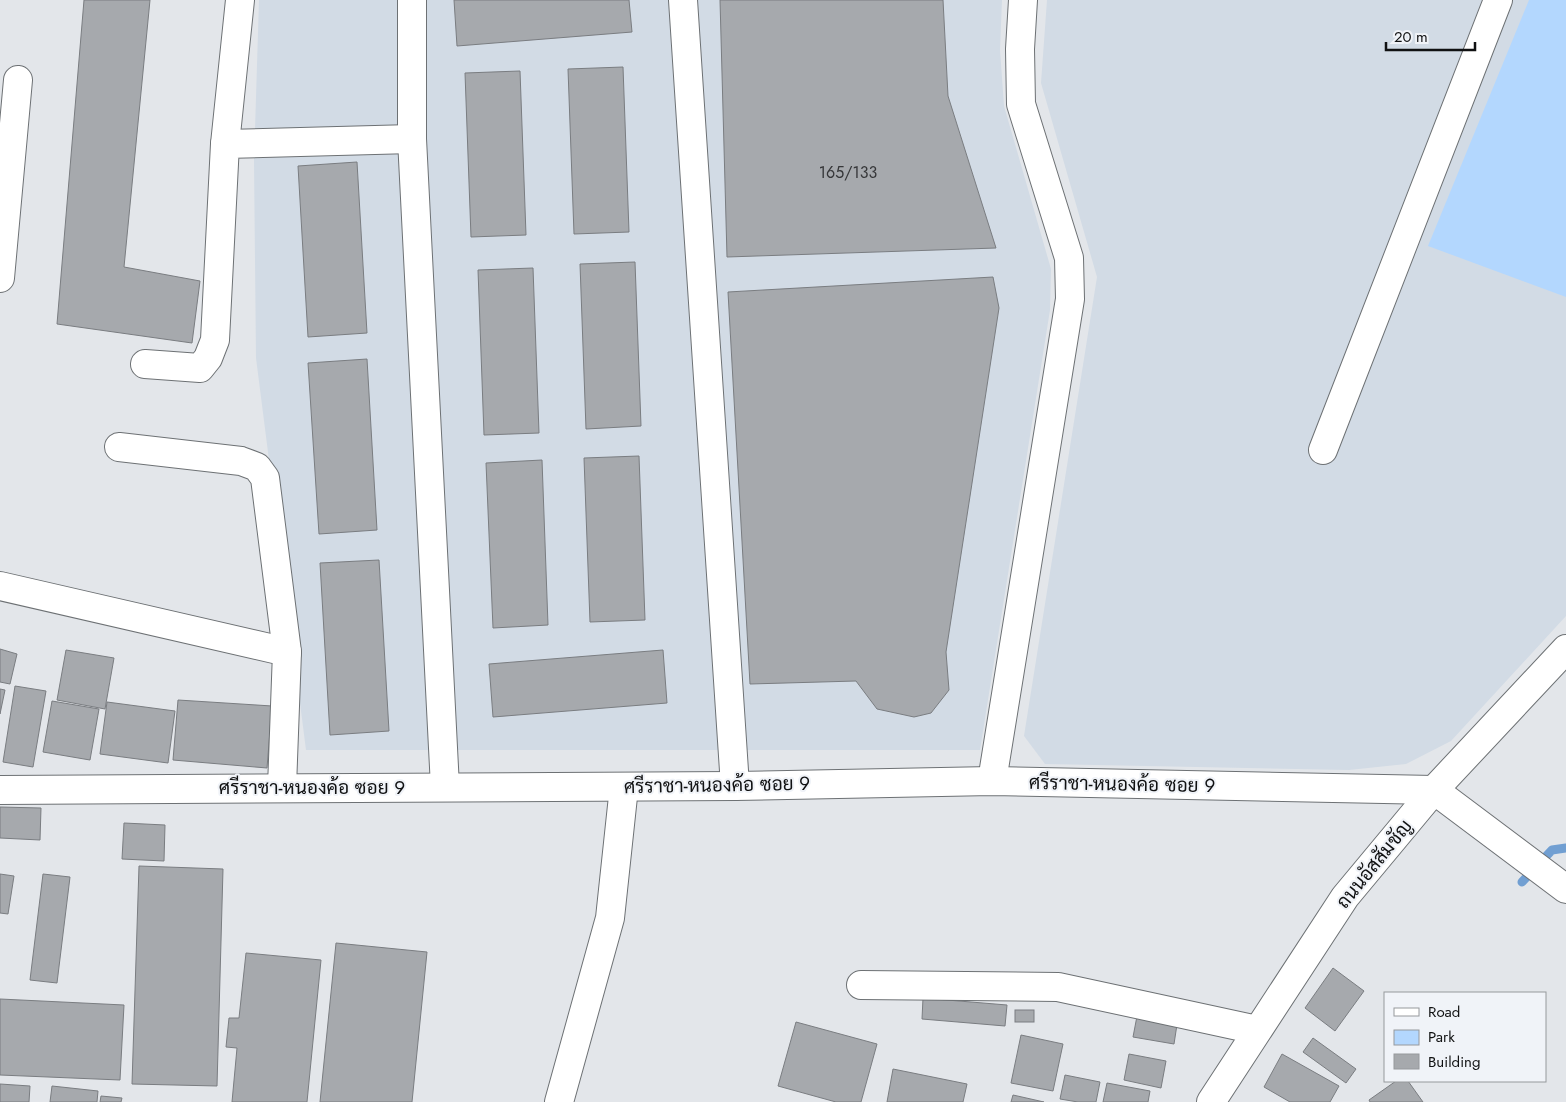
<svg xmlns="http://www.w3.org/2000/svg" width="1566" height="1102" font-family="Jost,Sarabun,sans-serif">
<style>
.built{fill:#d2dbe5}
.green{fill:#b3d7fe}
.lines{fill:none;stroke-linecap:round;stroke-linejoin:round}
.stream{stroke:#719fd2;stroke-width:9}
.building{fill:#a6a9ad;stroke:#7a7d81}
.minor-casing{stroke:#6d7174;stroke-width:30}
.major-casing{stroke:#6d7174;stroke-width:30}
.minor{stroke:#fff;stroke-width:28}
.major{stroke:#fff;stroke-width:28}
.labels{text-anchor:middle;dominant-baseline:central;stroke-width:4;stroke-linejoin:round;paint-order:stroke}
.number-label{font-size:16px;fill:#363739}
.street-label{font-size:19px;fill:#101112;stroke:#f0f3f8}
</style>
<rect width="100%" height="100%" fill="#e3e6ea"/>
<g class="built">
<polygon points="259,0 1002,0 1000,50 1004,106 1051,269 1050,310 980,750 306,750 256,358 254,162"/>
<polygon points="1047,0 1566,0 1566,616 1451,741 1406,764 1349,770 1045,764 1024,736 1097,277 1041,83"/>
</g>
<polygon class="green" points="1529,0 1566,0 1566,297 1428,246"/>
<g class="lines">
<polyline class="stream" points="1522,882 1552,850 1566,848"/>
</g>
<g class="building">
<polygon points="84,0 150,0 124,267 200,281 192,343 57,324"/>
<polygon points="454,0 629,0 632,32 457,46"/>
<polygon points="720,0 943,0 948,96 996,248 727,257"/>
<polygon points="623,67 629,232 574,234 568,69"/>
<polygon points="520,71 526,235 471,237 465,73"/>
<polygon points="357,162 367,333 308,337 298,166"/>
<polygon points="635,262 641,426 586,429 580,264"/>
<polygon points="533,268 539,433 484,435 478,270"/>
<polygon points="993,277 999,308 946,652 949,690 931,713 914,717 877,709 856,681 750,684 728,292"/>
<polygon points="367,359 377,530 319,534 308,363"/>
<polygon points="639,456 645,620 590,622 584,458"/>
<polygon points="542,460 548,625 493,628 486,463"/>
<polygon points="379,560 389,731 330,735 320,563"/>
<polygon points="0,649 17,654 10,684 0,682"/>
<polygon points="66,650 114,658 105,709 57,700"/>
<polygon points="663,650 667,703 493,717 489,664"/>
<polygon points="15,686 46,691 33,767 3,762"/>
<polygon points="0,689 5,690 0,714"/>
<polygon points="178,700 272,706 267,768 173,760"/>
<polygon points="52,701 99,709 90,760 43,752"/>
<polygon points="107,702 175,711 168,763 100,754"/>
<polygon points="0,807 41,808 40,840 0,838"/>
<polygon points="124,823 165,825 164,861 122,859"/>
<polygon points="139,866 223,869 217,1086 132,1084"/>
<polygon points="0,874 14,876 8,914 0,913"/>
<polygon points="43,874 70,877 57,983 30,980"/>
<polygon points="336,943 427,952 412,1102 320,1102"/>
<polygon points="246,953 321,960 307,1102 232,1102 237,1048 226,1047 229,1018 239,1018"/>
<polygon points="1333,968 1364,991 1335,1031 1305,1008"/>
<polygon points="923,998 1007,1005 1005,1026 922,1019"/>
<polygon points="0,999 124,1005 120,1080 0,1075"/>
<rect x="1015" y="1010" width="19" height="12"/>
<polygon points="1138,1011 1178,1018 1174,1044 1133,1037"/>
<polygon points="796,1022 877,1044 861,1102 836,1102 778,1086"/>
<polygon points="1021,1035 1063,1044 1053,1091 1011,1083"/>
<polygon points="1313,1038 1356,1069 1346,1083 1303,1052"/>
<polygon points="1129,1054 1166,1061 1161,1088 1124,1080"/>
<polygon points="1282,1054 1339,1086 1330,1102 1290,1102 1264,1087"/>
<polygon points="893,1069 967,1084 963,1102 887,1102"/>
<polygon points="1065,1075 1100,1082 1096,1102 1078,1102 1060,1099"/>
<polygon points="1396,1081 1408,1081 1423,1102 1370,1102 1369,1100"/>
<polygon points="1107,1083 1150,1091 1148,1102 1103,1102"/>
<polygon points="0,1084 30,1086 29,1102 0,1102"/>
<polygon points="52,1086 98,1091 97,1102 50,1102"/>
<polygon points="1013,1095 1044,1102 1011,1102"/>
<polygon points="101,1096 122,1098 121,1102 100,1102"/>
</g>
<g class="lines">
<defs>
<g id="minor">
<polyline points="412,0 412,139 445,787"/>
<polyline points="683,0 735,786"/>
<polyline points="225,144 240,0"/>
<polyline points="0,278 18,80"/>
<polyline points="145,364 200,368 208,358 215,340 225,144 412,139"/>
<polyline points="119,447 241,461 257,467 265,478 287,652"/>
<polyline points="1323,450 1498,0"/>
<polyline points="0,586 287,652 282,787"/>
<polyline points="992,781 1070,299 1069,258 1021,104 1020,49 1023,0"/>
<polyline points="0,790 735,786 992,781 1434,790 1566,889"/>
<polyline points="861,985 1058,987 1257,1030"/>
<polyline points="559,1102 610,918 624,787"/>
</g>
<polyline id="major" points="1211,1102 1345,897 1434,790 1566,649"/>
</defs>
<use href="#minor" class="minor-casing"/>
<use href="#major" class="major-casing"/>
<use href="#minor" class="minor"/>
<use href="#major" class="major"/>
</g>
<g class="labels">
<g class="number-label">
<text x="848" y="172">165/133</text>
</g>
<g class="street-label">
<text transform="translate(1122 784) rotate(1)">ศรีราชา-หนองค้อ ซอย 9</text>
<text transform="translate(717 785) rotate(-1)">ศรีราชา-หนองค้อ ซอย 9</text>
<text x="312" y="787">ศรีราชา-หนองค้อ ซอย 9</text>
<text transform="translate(1374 864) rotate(-51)">ถนนอัสสัมชัญ</text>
</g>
</g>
<rect x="1384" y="992" width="162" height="90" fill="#f0f3f8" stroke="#96999c"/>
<rect x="1394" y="1008" width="25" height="8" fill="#ffffff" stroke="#96999c"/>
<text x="1428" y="1017" font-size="15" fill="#101112">Road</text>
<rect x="1394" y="1030" width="25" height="15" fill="#b3d7fe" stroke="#96999c"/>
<text x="1428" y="1042" font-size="15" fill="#101112">Park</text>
<rect x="1394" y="1054" width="25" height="15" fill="#a6a9ad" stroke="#96999c"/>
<text x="1428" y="1067" font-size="15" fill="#101112">Building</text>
<path d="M1386 42v8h89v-8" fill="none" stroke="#101112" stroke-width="2.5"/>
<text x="1394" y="42" font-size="15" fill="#101112" stroke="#f0f3f8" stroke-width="4" paint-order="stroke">20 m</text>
</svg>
